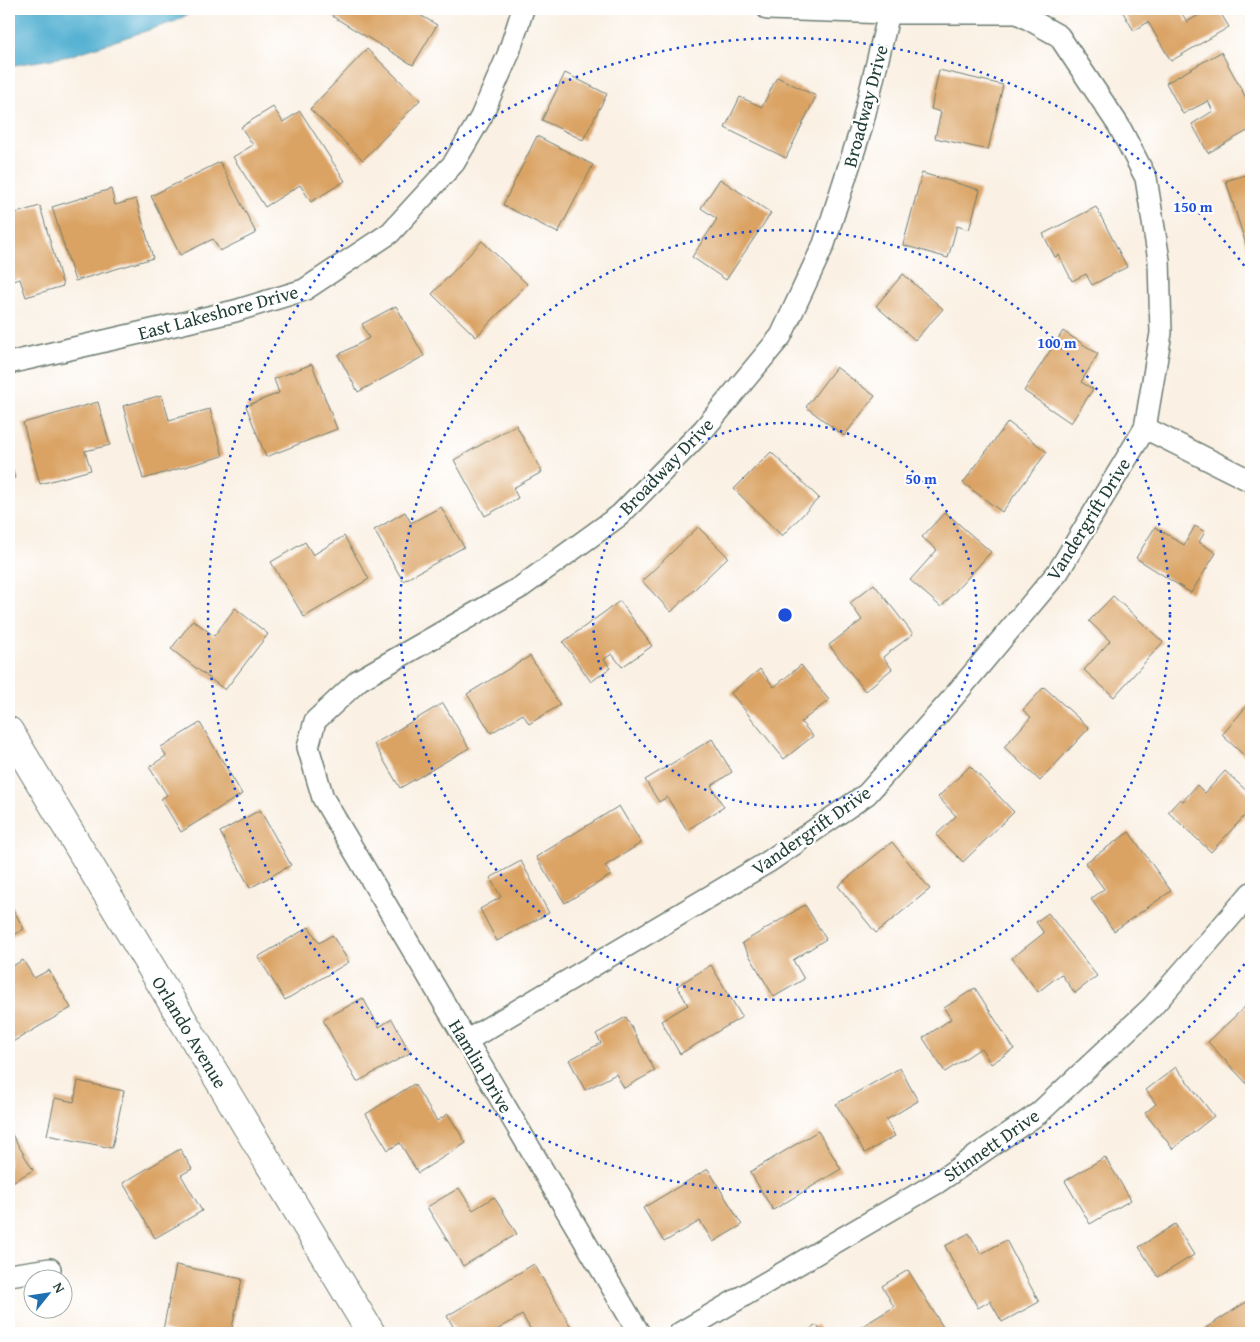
<svg xmlns="http://www.w3.org/2000/svg" width="1260" height="1342" font-family="'Gentium Book Plus',serif">
<style>
.water{fill:#52b0d1;stroke:#387682}
.building{fill:#daa364}
.lines{fill:none;stroke-linecap:round;stroke-linejoin:round}
.minor-casing{stroke:#6c7c71;stroke-width:24}
.tertiary-casing{stroke:#6c7c71;stroke-width:30}
.minor{stroke:#fff;stroke-width:21}
.tertiary{stroke:#fff;stroke-width:28}
.ring{fill:none;stroke:#1d4ed8;stroke-width:2.5;stroke-dasharray:2.5 5}
.labels{text-anchor:middle;dominant-baseline:central;stroke-width:4.5;stroke-linejoin:round;paint-order:stroke}
.street-label{font-size:19px;fill:#1f3d34;stroke:#fff}
.centre{fill:#1d4ed8;stroke:#fff;stroke-width:2.5}
.ring-label{font-size:15px;text-anchor:middle;font-weight:bold;fill:#1d4ed8;stroke:#fff;stroke-width:4.5;stroke-linejoin:round;paint-order:stroke}
</style>
<rect width="100%" height="100%" fill="#fff"/>
<filter id="ink" filterUnits="userSpaceOnUse"><feTurbulence type="fractalNoise" baseFrequency=".02" numOctaves="2"/><feDisplacementMap in="SourceGraphic" scale="10" xChannelSelector="R" yChannelSelector="G"/><feConvolveMatrix kernelMatrix="1 2 1 2 8 2 1 2 1" color-interpolation-filters="sRGB"/></filter>
<filter id="wash" filterUnits="userSpaceOnUse"><feTurbulence type="fractalNoise" baseFrequency=".0096" numOctaves="4" result="noise"/><feDisplacementMap in="SourceGraphic" scale="20" xChannelSelector="R" yChannelSelector="G"/><feGaussianBlur stdDeviation="1.12" result="paint"/><feColorMatrix in="noise" values="0 0 0 0 0 0 0 0 0 0 0 0 0 0 0 0 0 1.4 0 .05"/><feComposite in="paint" operator="in"/></filter>
<g filter="url(#wash)">
<rect width="100%" height="100%" fill="#faf0e3"/>
<polygon class="water" points="9,9 197,9 176,21 69,56 9,66"/>
<g id="blocks">
<g class="building">
<polygon points="337,9 416,9 415,12 437,25 413,65 332,16"/>
<polygon points="1121,9 1182,9 1180,10 1187,22 1209,9 1218,9 1229,27 1171,61 1148,22 1134,31"/>
<polygon points="367,49 420,100 363,160 310,109"/>
<polygon points="1221,52 1251,107 1251,129 1208,153 1192,124 1213,111 1208,101 1183,114 1166,83"/>
<polygon points="939,70 1003,85 988,150 935,138 941,112 931,109"/>
<polygon points="565,73 607,94 583,140 542,120"/>
<polygon points="777,77 816,96 786,158 725,128 740,97 762,107"/>
<polygon points="273,107 283,122 300,111 345,181 311,202 300,185 265,207 233,157 253,145 241,127"/>
<polygon points="537,136 593,165 558,233 503,205"/>
<polygon points="220,162 256,233 220,251 213,239 180,255 151,196"/>
<polygon points="922,173 980,190 969,230 957,226 948,258 903,245"/>
<polygon points="1251,173 1251,250 1248,251 1226,181"/>
<polygon points="720,179 771,213 726,280 692,257 717,219 701,208"/>
<polygon points="111,189 115,205 136,199 153,258 75,281 52,207"/>
<polygon points="40,206 63,286 26,297 20,279 9,282 9,215"/>
<polygon points="1096,207 1127,267 1092,285 1086,274 1072,281 1059,255 1055,257 1043,234"/>
<polygon points="482,241 527,284 476,337 432,294"/>
<polygon points="903,274 943,309 915,340 876,306"/>
<polygon points="396,306 424,356 358,392 338,355 369,338 362,324"/>
<polygon points="1248,314 1251,314 1251,345 1246,345"/>
<polygon points="1063,331 1098,354 1081,382 1093,389 1071,423 1024,391"/>
<polygon points="312,364 337,429 266,457 246,406 279,393 274,379"/>
<polygon points="836,367 875,396 844,436 806,407"/>
<polygon points="162,395 169,420 210,409 223,456 143,479 123,406"/>
<polygon points="98,402 110,445 85,451 91,470 40,484 23,423"/>
<polygon points="1008,422 1047,452 1002,512 963,483"/>
<polygon points="516,425 542,472 513,488 518,498 485,516 454,460"/>
<polygon points="771,452 819,498 782,536 734,489"/>
<polygon points="9,456 15,478 9,480"/>
<polygon points="441,507 464,547 403,581 374,530 405,512 411,523"/>
<polygon points="945,512 991,552 941,607 910,580 937,550 922,537"/>
<polygon points="1195,526 1205,532 1199,542 1216,553 1191,593 1136,558 1155,527 1184,545"/>
<polygon points="698,527 728,557 671,612 642,581"/>
<polygon points="344,536 369,579 304,617 271,562 305,542 313,555"/>
<polygon points="874,584 913,634 883,657 892,669 865,691 829,645 862,620 850,603"/>
<polygon points="1113,596 1163,642 1114,697 1084,670 1110,641 1089,621"/>
<polygon points="620,601 652,646 622,667 612,654 604,659 610,668 591,682 563,642"/>
<polygon points="235,608 268,634 225,690 171,649 193,620 214,636"/>
<polygon points="530,656 560,705 529,724 523,714 491,733 467,694"/>
<polygon points="801,665 829,700 801,722 813,736 784,759 731,693 760,669 774,687"/>
<polygon points="1044,687 1089,728 1040,781 1004,747 1031,717 1023,710"/>
<polygon points="1251,701 1251,762 1222,735"/>
<polygon points="443,703 469,748 400,788 374,744"/>
<polygon points="200,723 242,794 181,832 161,799 167,795 149,767 166,756 161,747"/>
<polygon points="712,739 732,772 711,786 724,807 687,830 667,797 659,802 645,780"/>
<polygon points="970,766 1014,812 963,862 936,835 956,816 938,797"/>
<polygon points="1225,771 1251,795 1251,809 1211,852 1168,812 1180,799 1183,801 1197,785 1205,793"/>
<polygon points="619,806 641,843 605,866 611,875 565,903 536,857"/>
<polygon points="260,810 291,865 250,888 220,832"/>
<polygon points="1129,832 1171,891 1114,931 1091,899 1104,889 1085,863"/>
<polygon points="892,842 930,889 876,933 838,886"/>
<polygon points="521,861 549,913 497,941 480,909 501,897 490,878"/>
<polygon points="9,902 24,929 9,938"/>
<polygon points="805,905 826,939 793,960 804,979 774,997 742,943"/>
<polygon points="1048,913 1097,976 1075,993 1061,974 1038,992 1012,958 1044,933 1036,922"/>
<polygon points="309,927 319,943 332,935 349,962 285,1000 258,957"/>
<polygon points="23,960 34,978 49,970 71,1008 9,1044 9,968"/>
<polygon points="711,965 742,1017 680,1054 661,1021 688,1005 677,986"/>
<polygon points="975,988 1014,1049 991,1064 981,1048 945,1072 923,1038 951,1019 944,1008"/>
<polygon points="363,998 379,1027 392,1019 410,1053 357,1082 323,1020"/>
<polygon points="1251,1001 1251,1088 1208,1042"/>
<polygon points="626,1017 655,1071 624,1088 616,1074 585,1090 569,1060 601,1043 596,1034"/>
<polygon points="1176,1067 1214,1116 1173,1149 1145,1113 1156,1104 1146,1090"/>
<polygon points="900,1068 918,1101 886,1120 895,1136 865,1153 836,1104"/>
<polygon points="78,1081 124,1091 112,1148 47,1135 55,1098 74,1102"/>
<polygon points="414,1084 437,1121 448,1114 466,1143 418,1173 400,1143 388,1150 366,1114"/>
<polygon points="818,1131 841,1169 773,1210 750,1172"/>
<polygon points="11,1133 33,1170 9,1184 9,1134"/>
<polygon points="180,1149 192,1169 181,1175 202,1211 155,1238 123,1183"/>
<polygon points="1105,1157 1131,1200 1090,1224 1065,1181"/>
<polygon points="708,1169 742,1225 713,1242 700,1221 664,1242 643,1208"/>
<polygon points="459,1188 473,1210 494,1197 517,1234 463,1266 427,1207"/>
<polygon points="1175,1224 1194,1255 1158,1277 1139,1247"/>
<polygon points="969,1233 981,1254 1006,1240 1039,1302 1002,1322 990,1301 978,1308 945,1246"/>
<polygon points="534,1264 574,1332 533,1333 522,1315 492,1333 457,1333 447,1316"/>
<polygon points="176,1265 242,1279 231,1333 179,1333 163,1330"/>
<polygon points="908,1270 946,1332 858,1333 856,1330 894,1307 882,1286"/>
<polygon points="1251,1299 1251,1333 1207,1333 1204,1329"/>
<polygon points="817,1325 822,1333 803,1333"/>
</g>
</g>
</g>
<g filter="url(#ink)">
<use href="#blocks" fill-opacity="0" stroke="#6c7c71" stroke-width="1"/>
<g class="lines">
<defs>
<g id="minor">
<polyline points="9,363 235,311 304,290 390,233 454,163 481,117 508,55 523,9"/>
<polyline points="1145,428 1251,481"/>
<polyline points="466,1041 768,862 867,794 950,701 1058,572 1145,428 1161,333 1159,260 1146,178 1119,126 1059,36 1018,13 889,13 768,9"/>
<polyline points="9,1275 50,1269"/>
<polyline points="639,1333 323,798 308,747 315,721 359,680 521,587 620,515 704,429 781,336 824,244 861,129 889,13"/>
<polyline points="680,1333 935,1184 1039,1113 1152,1007 1251,893"/>
</g>
<polyline id="tertiary" points="9,731 371,1333"/>
</defs>
<use href="#minor" class="minor-casing"/>
<use href="#tertiary" class="tertiary-casing"/>
<use href="#minor" class="minor"/>
<use href="#tertiary" class="tertiary"/>
</g>
</g>
<g class="ring">
<circle cx="785" cy="615" r="192"/>
<circle cx="785" cy="615" r="385"/>
<path d="M1249 958A577 577 0 1 1 1249 272"/>
</g>
<g class="labels">
<g class="street-label">
<text transform="translate(865 106) rotate(-75)">Broadway Drive</text>
<text transform="translate(218 312) rotate(-15)">East Lakeshore Drive</text>
<text transform="translate(666 466) rotate(-46)">Broadway Drive</text>
<text transform="translate(1088 519) rotate(-58)">Vandergrift Drive</text>
<text transform="translate(811 830) rotate(-35)">Vandergrift Drive</text>
<text transform="translate(190 1032) rotate(59)">Orlando Avenue</text>
<text transform="translate(481 1066) rotate(59)">Hamlin Drive</text>
<text transform="translate(991 1145) rotate(-35)">Stinnett Drive</text>
</g>
</g>
<circle cx="785" cy="615" r="8" class="centre"/>
<g class="ring-label">
<text x="1193" y="212">150 m</text>
<text x="1057" y="348">100 m</text>
<text x="921" y="484">50 m</text>
</g>
<rect width="1260" height="1342" fill="none" stroke="#fff" stroke-width="30"/>
<g transform="translate(48 1294) rotate(60)"><circle r="24" fill="#ffffff" stroke="#a5b1ae"/>
<path d="M0-4L9 19L0 12L-9 19Z" fill="#1f6fb2"/>
<text y="-8" font-size="14" font-weight="bold" text-anchor="middle" fill="#1f3d34">N</text>
</g>
</svg>
